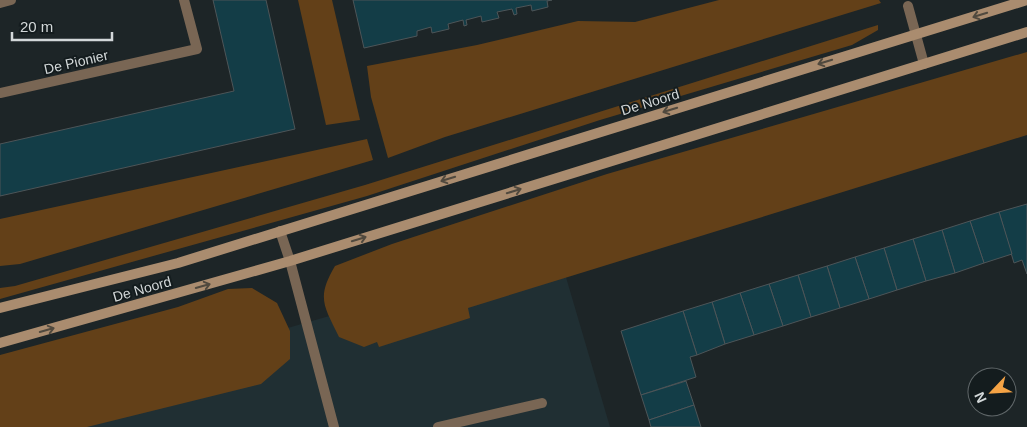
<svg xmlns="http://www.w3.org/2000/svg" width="1027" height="427" font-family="Arial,sans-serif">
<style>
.built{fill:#202f33}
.green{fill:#634018}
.building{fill:#133d47;stroke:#4d5558}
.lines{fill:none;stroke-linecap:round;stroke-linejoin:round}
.lane{stroke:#796654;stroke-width:10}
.street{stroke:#796654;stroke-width:10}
.secondary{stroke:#aa8c6f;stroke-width:10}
.oneway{stroke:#50493e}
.labels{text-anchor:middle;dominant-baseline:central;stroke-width:4;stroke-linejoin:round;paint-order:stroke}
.street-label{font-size:14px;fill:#d3d8d9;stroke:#141c1e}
</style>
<rect width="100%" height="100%" fill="#1d2527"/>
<polygon class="built" points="558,250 610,427 0,427 0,411"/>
<g class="green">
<polygon points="298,0 332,0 360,120 326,125"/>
<polygon points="719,0 879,0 881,3 445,137 388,158 371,97 367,66 477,45 578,21 635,22"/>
<polygon points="878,25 878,30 852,45 600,120 367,196 0,299 0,288 15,286 365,185"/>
<path d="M1027 52V135L468 308 470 318 379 347 377 342 364 347 339 337C324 306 316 298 335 266L392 244 607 174Z"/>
<polygon points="367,139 373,160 20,264 0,266 0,219"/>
<polygon points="252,288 277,303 290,331 290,359 261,384 87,427 0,427 0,355 178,307 228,289"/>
</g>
<g class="building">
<polygon points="213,0 266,0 295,129 0,196 0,144 234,91"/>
<polygon points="353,0 552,0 547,1 548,7 532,11 531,5 516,8 517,14 514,15 512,9 497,12 499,18 482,22 481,16 466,20 467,25 464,26 463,20 448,24 449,29 432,33 431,27 417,31 417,36 364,48"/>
<polygon points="1027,204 1027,274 1022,260 1014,263 999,212"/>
<polygon points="999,212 1012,254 984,263 970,221"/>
<polygon points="970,221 984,263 955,273 942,230"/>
<polygon points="942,230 955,273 926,281 913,239"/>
<polygon points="913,239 926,281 897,290 884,248"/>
<polygon points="884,248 897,290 869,299 855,257"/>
<polygon points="855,257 869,299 840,308 827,266"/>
<polygon points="827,266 840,308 811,317 798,275"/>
<polygon points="798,275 811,317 783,326 769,284"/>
<polygon points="769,284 783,326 754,335 740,293"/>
<polygon points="740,293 754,335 725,344 712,302"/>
<polygon points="712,302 725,344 697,355 683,311"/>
<polygon points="683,311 697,355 690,357 696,377 641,395 621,331"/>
<polygon points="686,381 694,405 649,420 641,395"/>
<polygon points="694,405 701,427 651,427 649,420"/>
</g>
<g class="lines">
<g class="lane">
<polyline points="0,3 11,0"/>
<polyline points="908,6 924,64"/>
<polyline points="0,93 197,49 184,0"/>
</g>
<g class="street">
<polyline points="280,231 290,261 334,427"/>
<polyline points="438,427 542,403"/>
</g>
<g class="secondary">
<polyline points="0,308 178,263 1027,0"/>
<polyline points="0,343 290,261 1027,32"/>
</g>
</g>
<defs><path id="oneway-shaft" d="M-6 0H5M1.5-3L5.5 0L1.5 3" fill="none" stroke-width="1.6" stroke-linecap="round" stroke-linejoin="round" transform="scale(1.25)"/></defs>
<g class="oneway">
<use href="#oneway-shaft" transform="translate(980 15) rotate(163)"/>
<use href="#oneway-shaft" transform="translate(825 62) rotate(163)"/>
<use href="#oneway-shaft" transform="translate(670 110) rotate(163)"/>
<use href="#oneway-shaft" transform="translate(448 179) rotate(163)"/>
<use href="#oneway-shaft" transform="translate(514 191) rotate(-17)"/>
<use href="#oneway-shaft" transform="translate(359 239) rotate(-17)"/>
<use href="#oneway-shaft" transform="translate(203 286) rotate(-16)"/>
<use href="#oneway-shaft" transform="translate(47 330) rotate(-16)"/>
</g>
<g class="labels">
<g class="street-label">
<text transform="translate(76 62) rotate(-13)">De Pionier</text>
<text transform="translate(650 102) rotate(-17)">De Noord</text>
<text transform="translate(142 289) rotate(-16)">De Noord</text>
</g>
</g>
<g transform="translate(992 392) rotate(245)"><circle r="24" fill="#141c1e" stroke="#606769"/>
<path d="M0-4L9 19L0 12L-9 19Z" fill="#f5a345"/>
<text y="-8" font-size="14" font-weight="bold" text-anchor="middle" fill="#d3d8d9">N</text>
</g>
<path d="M12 32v8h100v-8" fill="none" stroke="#d3d8d9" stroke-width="2.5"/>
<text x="20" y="32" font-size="15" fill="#d3d8d9" stroke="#141c1e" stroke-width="4" paint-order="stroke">20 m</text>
</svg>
